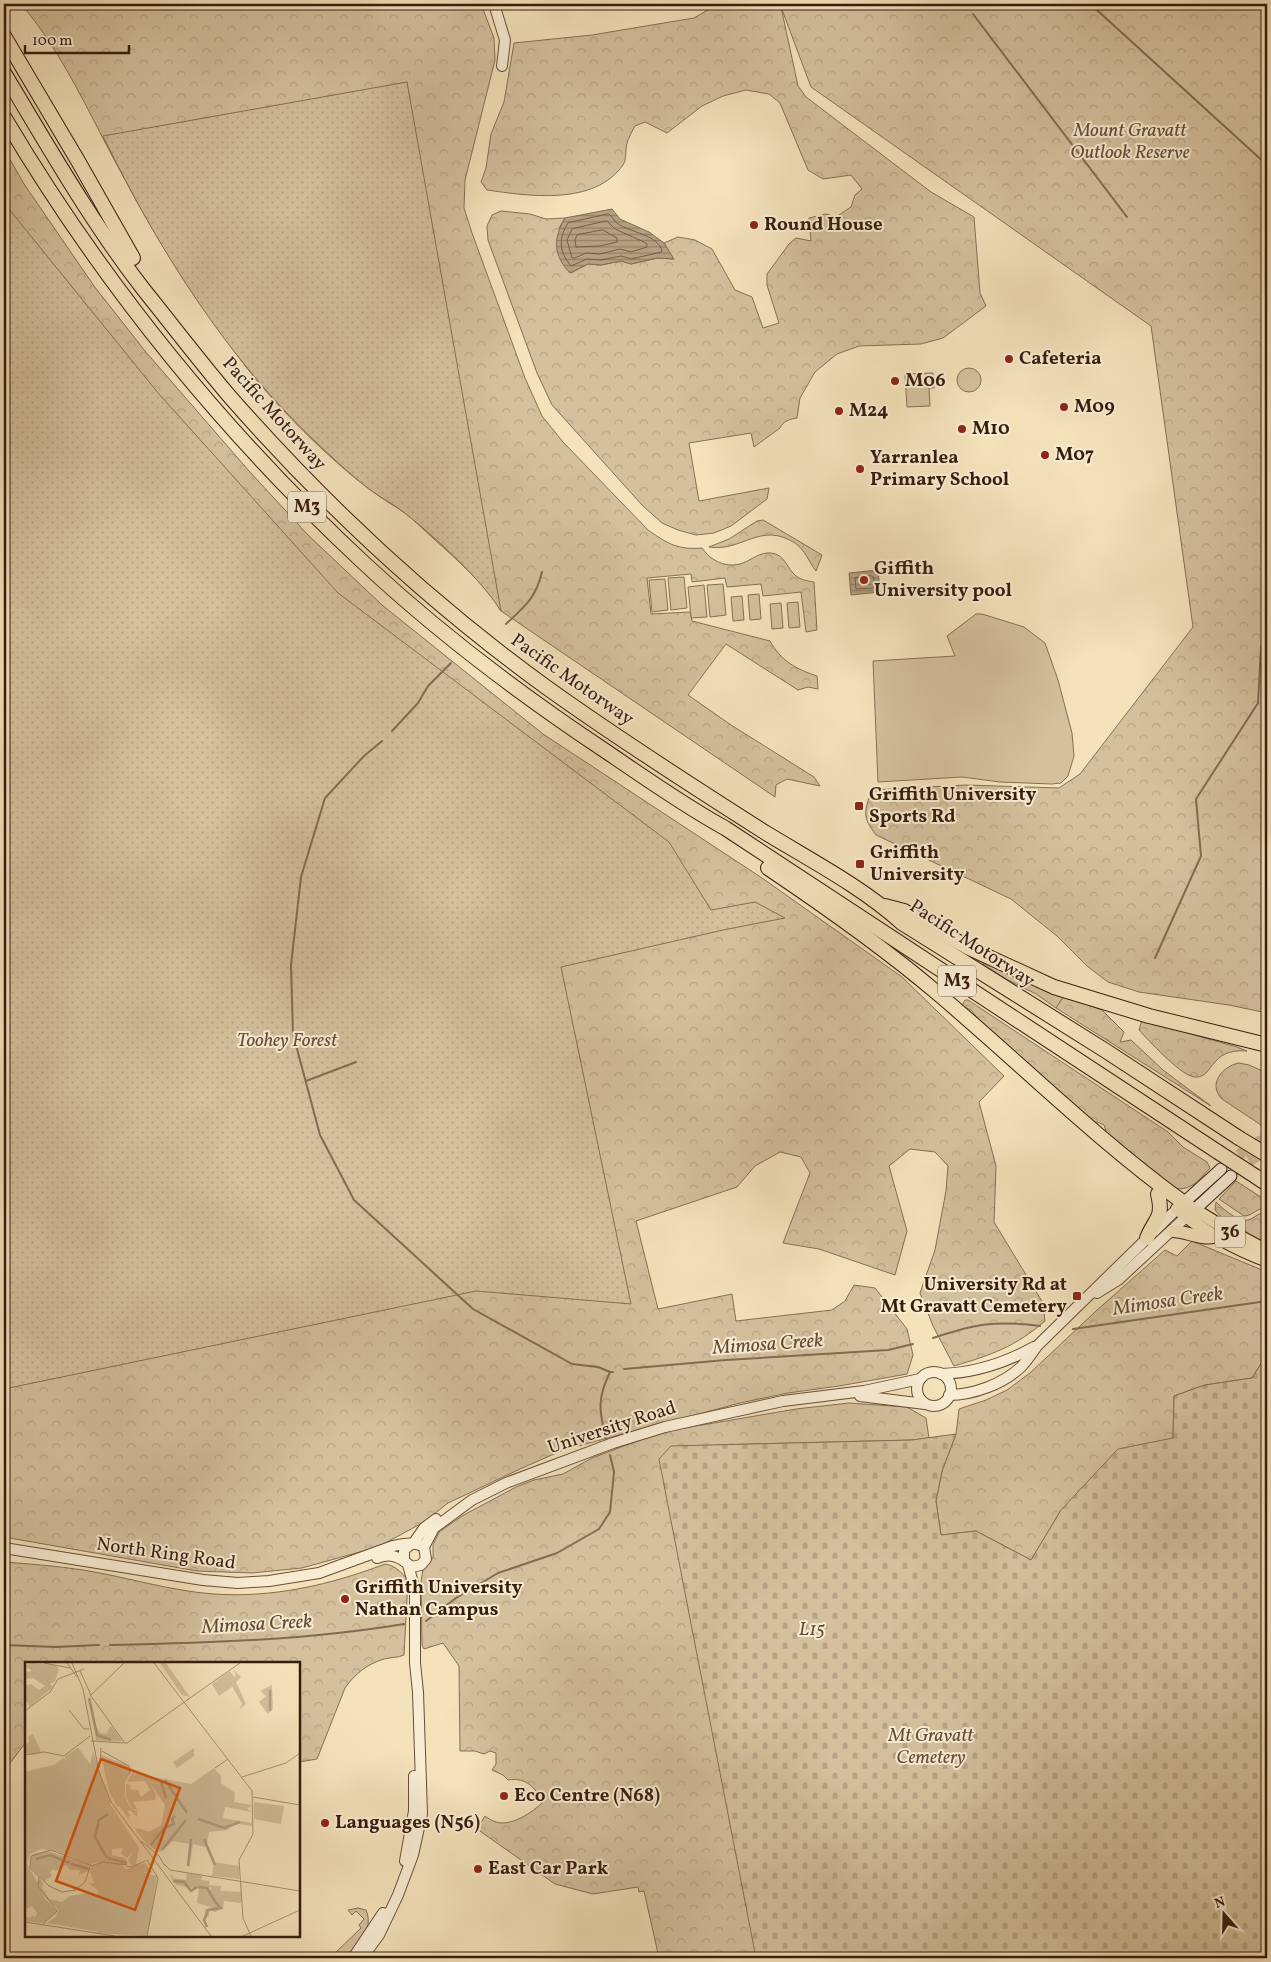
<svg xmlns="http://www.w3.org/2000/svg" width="1271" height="1962" font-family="Vollkorn,serif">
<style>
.green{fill:#d4c09d;stroke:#866e54}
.forest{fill:url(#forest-crowns);stroke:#866e54}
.cemetery{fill:url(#cemetery-stones);stroke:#866e54}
.park{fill:url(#park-dots);stroke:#866e54}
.water{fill:url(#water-rules);stroke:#826b52}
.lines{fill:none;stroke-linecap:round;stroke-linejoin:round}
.shore{stroke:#765e46;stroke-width:1}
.stream{stroke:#826b52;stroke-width:2}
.secondary-tunnel{stroke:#ceba98;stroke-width:11;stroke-dasharray:11 5.5;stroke-linecap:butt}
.tertiary-casing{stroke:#664e38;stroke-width:12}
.secondary-casing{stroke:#371c0c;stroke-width:13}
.primary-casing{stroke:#371c0c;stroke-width:14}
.motorway-casing{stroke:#371c0c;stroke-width:16}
.tertiary{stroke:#f8ecd3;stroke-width:10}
.secondary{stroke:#f8ecd3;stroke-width:11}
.primary{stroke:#f4e2bb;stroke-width:12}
.motorway{stroke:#f4e2bb;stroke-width:14}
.motorway-bridge-casing{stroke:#371c0c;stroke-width:16;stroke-linecap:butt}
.motorway-bridge{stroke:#f4e2bb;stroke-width:14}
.poi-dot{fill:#8f2418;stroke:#f8ecd3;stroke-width:2}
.labels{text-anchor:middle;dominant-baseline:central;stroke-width:4;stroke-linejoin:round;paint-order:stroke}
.shield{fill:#f8ecd3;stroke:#715a48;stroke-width:1}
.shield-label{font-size:18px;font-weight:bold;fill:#371c0c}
.park-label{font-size:19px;font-style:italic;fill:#664d38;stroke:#f8ecd3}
.poi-label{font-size:19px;font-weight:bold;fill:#371c0c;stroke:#f8ecd3;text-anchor:start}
.street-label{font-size:19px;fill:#371c0c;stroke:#f8ecd3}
.water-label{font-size:20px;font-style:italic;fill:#634a35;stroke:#f8ecd3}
.inset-river{fill:none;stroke:#b49f80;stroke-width:2.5}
.inset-road{fill:none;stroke:#a89375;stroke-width:1}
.view{fill:#df560c;fill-opacity:0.15;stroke:#df560c;stroke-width:2.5}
.inset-edge{fill:none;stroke:#371c0c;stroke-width:2.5}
</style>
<defs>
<pattern id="forest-crowns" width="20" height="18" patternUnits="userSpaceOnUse" patternTransform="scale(1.25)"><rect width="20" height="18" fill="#d4c09d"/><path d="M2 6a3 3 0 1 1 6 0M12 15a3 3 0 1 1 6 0" fill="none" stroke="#b7a486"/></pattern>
<pattern id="cemetery-stones" width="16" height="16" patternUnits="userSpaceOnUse" patternTransform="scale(1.25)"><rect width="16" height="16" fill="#d4c09d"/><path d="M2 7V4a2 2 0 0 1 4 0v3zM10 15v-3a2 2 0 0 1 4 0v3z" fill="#b7a486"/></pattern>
<pattern id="park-dots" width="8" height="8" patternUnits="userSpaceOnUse" patternTransform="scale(1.25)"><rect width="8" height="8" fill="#d4c09d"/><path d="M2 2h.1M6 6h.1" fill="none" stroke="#b7a486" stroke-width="1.8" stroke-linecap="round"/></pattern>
<pattern id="water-rules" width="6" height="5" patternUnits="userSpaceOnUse" patternTransform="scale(1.25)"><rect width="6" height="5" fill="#b49f80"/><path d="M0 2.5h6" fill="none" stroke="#938167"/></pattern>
</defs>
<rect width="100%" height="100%" fill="#f4e2bb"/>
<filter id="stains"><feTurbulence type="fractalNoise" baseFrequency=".004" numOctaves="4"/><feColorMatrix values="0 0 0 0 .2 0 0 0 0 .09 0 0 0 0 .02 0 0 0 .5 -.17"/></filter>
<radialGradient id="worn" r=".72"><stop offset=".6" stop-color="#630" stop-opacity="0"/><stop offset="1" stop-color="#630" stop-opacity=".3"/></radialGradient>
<g class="green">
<circle cx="969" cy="380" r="12"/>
<polygon points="933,373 934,388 929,388 930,406 907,407 905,374"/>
<polygon points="684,577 687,608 671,610 668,578"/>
<polygon points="665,579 668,610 652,612 649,580"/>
<polygon points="723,584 726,615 710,617 707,585"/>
<polygon points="704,585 707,617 691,618 688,587"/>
<polygon points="759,594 761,619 750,620 748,595"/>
<polygon points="742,596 744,620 733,621 731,597"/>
<polygon points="798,602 800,627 789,628 787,603"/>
<polygon points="781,603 783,628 772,629 770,604"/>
<polygon points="976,614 982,614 1024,627 1045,643 1058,680 1072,733 1074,756 1068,776 1061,783 1052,784 1000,782 962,777 878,782 873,661 955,656 947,636"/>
<polygon points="985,961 1064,996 1056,1008 1036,994 1006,979 983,964"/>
<path d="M358 1908 366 1910C374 1928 359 1945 347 1958H330L361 1928 359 1925 364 1919 356 1911 352 1915 348 1910Z"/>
</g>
<g class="forest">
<path d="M21 4H481L494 38 495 60 465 180 464 208 472 233 525 378 542 416 563 442 648 530C668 544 678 550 702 548 711 561 727 569 743 563 753 559 760 552 771 553 785 554 787 569 796 576 801 580 808 581 814 582L817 630 806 632 801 592 763 596 761 584 727 587 725 578 692 582 691 574 647 578 651 614 690 612 692 621 770 641C781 661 796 669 817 676L818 689 808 687 798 690 726 644 688 695 731 725 814 777 820 786 787 779 776 785 775 797 501 611C484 583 458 561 434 539 425 531 415 521 405 513 393 505 381 498 369 489 328 458 278 408 246 367 200 307 158 243 123 176 91 118 64 54 21 4Z"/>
<path d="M718 4H1267V1013L1229 1005 1139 992 1108 982 1087 966 1057 936 1011 899 876 835C862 817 864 811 872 790L966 785 1059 788 1080 774 1193 627 1151 326 811 87 781 7 798 86 806 97 931 192 974 217 980 293 986 306 943 338 921 344 859 346 837 354 815 372 800 398 797 418C790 419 783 421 780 428L754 447 751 433 689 443 699 501 769 488 767 499 731 526 714 533 696 535 678 530 662 523 642 505 552 405 537 373 488 240 487 226 492 215 501 211 530 214 546 219 565 218 559 228 571 273 588 264 601 265 621 261 631 264 658 258 673 259 664 243 678 237 695 240 712 249 735 290 752 297 763 328 779 323 767 285V274L789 244 796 238 811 241 809 218 826 214 836 217 851 207 855 195 862 189 851 175 823 179 808 170 780 103 769 94 746 90 723 96 702 106 667 133 645 122 635 126C632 131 629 137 627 143 625 150 627 159 623 165 594 206 529 196 487 190L481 182 486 168 491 134 504 102 514 43 592 35 694 18Z"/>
<path d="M4 149 24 184 94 286 145 351 249 471 308 535 382 605 543 734 762 878 902 977 1004 1076 979 1102 996 1166 994 1222 1043 1303 1045 1321C1015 1347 991 1355 954 1366L933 1326 920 1293 935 1250 946 1191 948 1166 935 1152 910 1149 889 1166 907 1231 895 1275 819 1249 783 1243 810 1173 801 1157 780 1152 755 1166 737 1187 636 1221 658 1309 732 1294 736 1321 832 1310 845 1301 854 1285 875 1288 907 1329 913 1355 907 1374 839 1386 788 1393 740 1403 563 1450 520 1469 448 1503 424 1522 378 1547 302 1568 252 1573 197 1571 4 1537Z"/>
<path d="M763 520 822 555 816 571C809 562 805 550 795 543 760 521 743 552 709 547L729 539 757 521Z"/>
<polygon points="1064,996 1102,1010 1124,1032 1120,1042 1131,1040 1163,1070 1211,1106 1056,1008"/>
<path d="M965 1000H968L1168 1132 1183 1147 1207 1162 1210 1168C1199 1180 1191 1192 1173 1188L1109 1140 1104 1125 1097 1122 1092 1124 980 1021 971 1010 962 1006Z"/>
<path d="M1142 1020 1237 1047 1247 1051C1235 1050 1223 1052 1215 1062 1212 1065 1209 1070 1205 1074 1201 1077 1196 1078 1191 1076 1178 1072 1149 1041 1139 1030Z"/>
<path d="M1239 1063 1249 1065 1267 1073V1129L1222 1099C1207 1084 1223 1066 1239 1063Z"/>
<path d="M1236 1181 1267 1201V1209C1257 1207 1253 1216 1244 1216L1219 1199Z"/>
<path d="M1216 1202C1223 1209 1238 1222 1248 1220 1256 1218 1258 1211 1267 1214V1247C1252 1232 1228 1228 1215 1210Z"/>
<polygon points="1192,1241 1267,1272 1267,1359 1264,1359 1252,1378 1205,1385 1174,1396 1173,1438 1061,1510 1031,1560 976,1531 941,1535 936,1501 942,1471 956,1434 959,1409 986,1400 1007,1390 1030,1373 1096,1311 1165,1250 1177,1256"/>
<path d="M849 1403 907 1407 926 1418 929 1438 912 1440 715 1445 762 1958H659L644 1891 639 1892 638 1887 593 1894 555 1884 477 1829 485 1816C488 1818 492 1821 496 1822 511 1827 533 1812 543 1802 535 1788 527 1777 508 1780L503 1775 492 1770 496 1764V1753L490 1751 484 1754 475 1751H460L459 1666 443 1643 424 1649 422 1645 421 1581 423 1570 433 1558V1545L439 1532 462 1516 516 1487 534 1480 563 1474 592 1458 661 1432 796 1409Z"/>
<path d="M4 1562C30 1564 57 1566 83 1570 127 1577 170 1591 214 1594 273 1598 330 1585 385 1564 395 1565 402 1573 408 1580L404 1655C398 1658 391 1657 384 1659 367 1664 355 1674 345 1688L317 1759 299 1762V1663H26V1742L4 1771Z"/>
</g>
<polygon class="cemetery" points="1264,1359 1267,1359 1267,1958 756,1958 659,1459 671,1446 912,1440 956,1434 942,1471 936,1501 941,1535 976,1531 1031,1560 1061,1510 1118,1449 1173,1438 1174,1396 1205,1385 1252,1378"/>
<g class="park">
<path d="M407 82 501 611C481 579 436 538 406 514 395 505 381 498 369 489 351 475 334 459 318 444 227 359 157 247 103 136Z"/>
<polygon points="4,203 159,394 338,593 669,842 711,910 755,902 785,918 723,930 561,967 631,1304 476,1291 4,1389"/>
</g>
<g class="water">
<path d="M612 209 620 219 649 232 664 243 674 259 657 258 631 264 621 261 601 265 588 264 570 273C553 255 553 239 565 218Z"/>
<polygon points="878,570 880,592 851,595 849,573"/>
</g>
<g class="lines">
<g class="shore">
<path d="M609 214C612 217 614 220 617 223 628 232 660 235 662 252L631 259 621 256 601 260 587 259 571 266C559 251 558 239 568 223Z"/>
<polygon points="607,221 615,229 644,242 647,244 647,247 631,252 620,249 600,254 586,253 575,258 572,258 567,240 572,229"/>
<polygon points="603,230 617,238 617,242 600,246 576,247 575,240 577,235"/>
<polygon points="872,576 874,578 874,588 856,589 855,578"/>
</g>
<g class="stream">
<polyline points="1086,4 1098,11 1267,165"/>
<polyline points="973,14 1127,217"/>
<path d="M506 624C525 606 536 598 542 572"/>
<polyline points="392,731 418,703 428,686 451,663"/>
<polyline points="382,741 364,756 325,798 301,877 291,965 293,1034 320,1135 354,1200 473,1309 572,1364 598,1367 610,1372"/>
<polyline points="1155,958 1201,856 1196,799 1258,703 1261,647 1267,643"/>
<polyline points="306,1081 356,1062"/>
<polyline points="1073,1329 1267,1301"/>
<path d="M933 1338C975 1324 995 1320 1040 1326"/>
<polyline points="624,1369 726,1360 888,1350 913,1344"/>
<path d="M606 1439C599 1410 597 1399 610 1372H613"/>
<polyline points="426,1621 456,1598 498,1573 557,1553 599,1529 610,1512 614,1472 610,1455"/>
<polyline points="4,1645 56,1647 99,1645"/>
<path d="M110 1645C209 1643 307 1640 404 1624"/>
</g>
<g class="secondary-tunnel">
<polyline points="1226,1165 1250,1146 1267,1138"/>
<polyline points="1236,1171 1247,1162 1267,1150"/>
</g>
<defs>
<g id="tertiary">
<polyline points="494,4 505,40 502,66"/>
<polyline points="1097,1293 1118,1280 1186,1217"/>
<circle cx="934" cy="1389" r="17"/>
<path d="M941 1374C975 1373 1005 1363 1034 1347"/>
<path d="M949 1395C973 1395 1003 1384 1021 1367 1027 1361 1032 1353 1037 1346L1177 1209"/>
<polyline points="860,1396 925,1404"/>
<polyline points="413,1544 424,1528 436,1519"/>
<polyline points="424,1547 434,1528 472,1500 506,1483 613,1443 665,1427 783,1401 864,1391 920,1379"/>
<path d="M4 1548 203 1580 238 1583 269 1581 319 1573 393 1546C403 1544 415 1541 424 1547L426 1559 421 1565 412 1567 404 1561V1550L410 1545"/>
<path d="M377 1558C388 1554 395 1555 404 1561"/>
<polyline points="405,1861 414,1811 414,1776"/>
<polyline points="353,1958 383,1913"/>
<polyline points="362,1958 379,1935 398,1895 413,1855 422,1814 418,1692 415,1663 415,1590 408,1565"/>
</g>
<g id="secondary">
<polyline points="1178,1208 1221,1169"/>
<polyline points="1190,1214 1231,1176"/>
</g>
<g id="primary">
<polyline points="1184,1203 1228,1230 1267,1251"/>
<path d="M1177 1209C1203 1231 1235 1249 1267 1261"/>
<path d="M1172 1231C1186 1231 1201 1240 1214 1237"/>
</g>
<g id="motorway">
<polyline points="4,36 78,161 133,258"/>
<path d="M4 73C48 146 91 222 144 290 173 326 201 363 231 398 325 505 430 603 546 687 617 738 692 786 766 833 812 861 862 887 902 923L1106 1051 1239 1138"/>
<path d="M4 117C102 282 224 433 365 564 439 633 520 694 604 750 644 777 683 805 725 828L1218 1152"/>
<path d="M768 868C826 907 883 947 936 992 1019 1062 1096 1139 1184 1203"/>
<polyline points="885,906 904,911 969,948 1054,987 1149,1016 1267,1045"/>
<polyline points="1255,1176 1267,1184"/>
<path d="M1147 1238C1155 1218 1164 1219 1158 1194"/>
</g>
</defs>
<use href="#tertiary" class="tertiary-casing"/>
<use href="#secondary" class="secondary-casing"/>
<use href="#primary" class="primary-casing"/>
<use href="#motorway" class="motorway-casing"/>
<use href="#tertiary" class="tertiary"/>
<use href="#secondary" class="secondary"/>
<use href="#primary" class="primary"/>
<use href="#motorway" class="motorway"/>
<defs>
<g id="motorway-bridge">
<polyline points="1239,1138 1267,1155"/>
<polyline points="1218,1152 1255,1176"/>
</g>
</defs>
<use href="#motorway-bridge" class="motorway-bridge-casing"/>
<use href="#motorway-bridge" class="motorway-bridge"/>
</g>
<g class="poi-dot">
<circle cx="754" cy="225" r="5"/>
<circle cx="1009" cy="359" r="5"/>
<circle cx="895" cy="381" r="5"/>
<circle cx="1064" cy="407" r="5"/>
<circle cx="839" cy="411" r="5"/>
<circle cx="962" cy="429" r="5"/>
<circle cx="1045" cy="455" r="5"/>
<circle cx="860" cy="469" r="5"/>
<circle cx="864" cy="580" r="5"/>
<rect x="854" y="801" width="10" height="10" rx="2.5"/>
<rect x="855" y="859" width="10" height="10" rx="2.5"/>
<rect x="1072" y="1291" width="10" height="10" rx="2.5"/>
<circle cx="345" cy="1599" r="5"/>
<circle cx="504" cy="1796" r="5"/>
<circle cx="325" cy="1823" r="5"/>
<circle cx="478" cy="1869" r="5"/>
</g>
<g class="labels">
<g class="shield">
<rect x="288" y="491.5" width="38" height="31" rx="4"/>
<rect x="938" y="965.5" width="38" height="31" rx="4"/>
<rect x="1215" y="1216.5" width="30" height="31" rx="4"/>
</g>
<g class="shield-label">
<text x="307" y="507">M3</text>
<text x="957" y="981">M3</text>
<text x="1230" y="1232">36</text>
</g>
<g class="park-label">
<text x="1130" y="131">Mount Gravatt<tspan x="1130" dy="22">Outlook Reserve</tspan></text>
<text x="287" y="1041">Toohey Forest</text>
<text x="812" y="1630">L15</text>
<text x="931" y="1736">Mt Gravatt<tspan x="931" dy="22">Cemetery</tspan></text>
</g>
<g class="poi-label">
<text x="764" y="225">Round House</text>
<text x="1019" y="359">Cafeteria</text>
<text x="905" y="381">M06</text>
<text x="1074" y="407">M09</text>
<text x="849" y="411">M24</text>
<text x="972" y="429">M10</text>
<text x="1055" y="455">M07</text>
<text x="870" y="458">Yarranlea<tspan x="870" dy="22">Primary School</tspan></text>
<text x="874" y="569">Giffith<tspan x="874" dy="22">University pool</tspan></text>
<text x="869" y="795">Griffith University<tspan x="869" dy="22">Sports Rd</tspan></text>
<text x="870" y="853">Griffith<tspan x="870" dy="22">University</tspan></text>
<text x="1067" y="1285" text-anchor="end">University Rd at<tspan x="1067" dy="22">Mt Gravatt Cemetery</tspan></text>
<text x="355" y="1588">Griffith University<tspan x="355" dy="22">Nathan Campus</tspan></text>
<text x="514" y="1796">Eco Centre (N68)</text>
<text x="335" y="1823">Languages (N56)</text>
<text x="488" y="1869">East Car Park</text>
</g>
<g class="street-label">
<text transform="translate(274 414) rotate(48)">Pacific Motorway</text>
<text transform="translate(572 680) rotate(35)">Pacific Motorway</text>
<text transform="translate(972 944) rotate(33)">Pacific Motorway</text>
<text transform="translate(612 1428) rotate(-18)">University Road</text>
<text transform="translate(166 1554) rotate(8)">North Ring Road</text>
</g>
<g class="water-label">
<text transform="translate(1168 1302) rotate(-8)">Mimosa Creek</text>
<text transform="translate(768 1345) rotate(-4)">Mimosa Creek</text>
<text transform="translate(257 1625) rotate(-3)">Mimosa Creek</text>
</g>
</g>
<g transform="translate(25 1662)">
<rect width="275" height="275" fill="#f4e2bb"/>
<path d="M169 86V94L152 106 148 100ZM162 211 178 214 176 218 184 219 185 215 184 223 196 224 195 230 186 229V225L176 220 174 227 151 223 146 215 147 212 148 216 161 218ZM78 238 121 258 125 261 121 274 72 271Z" fill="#d4c09d"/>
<path d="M6 1 30 3 34 7 30 19 25 22 28 25 5 45 0 38V23L6 22 14 28 20 24 8 16 0 17V10L7 9 0 4ZM66 36 71 65 75 71 81 72 86 64 97 79 71 78ZM8 72 16 90 9 93 0 91V84L4 80 3 75ZM53 86 65 102 68 90 86 143 114 186 111 203 107 204 103 198 108 190 102 196 96 192 98 186 87 187V193L100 196 102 200 97 203 101 207 87 203 89 240 125 258 89 247 88 241 85 244 84 240H80L75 263 86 272 22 261 31 255 33 249 32 246 22 237 12 220 20 236 32 250 18 261 0 259V254L4 256 9 253V258L12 251 7 244 0 248V110L29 103 38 97 42 98 40 95ZM16 187 32 189 64 202 78 200 66 205 65 209 69 221H64L73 229 72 235 61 231 45 234 37 240 24 237 17 226 18 221 15 217 12 220 2 202 5 192ZM76 93 104 104 105 112 100 120V135L104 144 107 147 101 135V122L106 123 105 127 113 128 116 135 125 128 120 119 102 120 107 111 166 122 189 106 196 114V121L210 131 209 140 227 143 222 147 227 150 200 145 198 156 227 161V164L208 161 203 168 184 170 182 180 189 204 181 185 168 182 164 207 165 182 148 179 135 190 122 183 111 169 112 166 124 170 136 163 140 143 124 120 131 132 130 138 108 140 114 150 111 147H107L112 149V155L105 148 102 150 111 157 106 153 103 155 109 164 85 132ZM23 189 64 203 63 209 54 213 55 208H45L41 203 31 209 28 207 25 210 27 214 20 219 6 206 5 197 8 192ZM120 201 128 211 119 210 104 217 99 214 103 206ZM178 219 185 224 184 230 199 238 198 245 191 250 184 248V254L180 257V247H191L172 241 174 227 169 224Z" fill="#d4c09d" fill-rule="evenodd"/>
<path d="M205 9 210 16 207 25 194 34 187 22ZM85 202 103 208 99 213 104 217 117 210 132 214 125 261 93 246 89 240 78 238Z" fill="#d4c09d"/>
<path d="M135 1H141L165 35 157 33ZM208 7 216 15 211 20 221 42 214 48 217 42 206 22 211 13ZM247 23 248 46 243 52 234 40 241 34 235 29ZM53 86 65 102 68 100 83 141 104 172 89 170 85 192 76 188 0 177V110L29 103 38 96 42 98 46 95 44 92ZM79 108 99 111 93 146 85 132ZM229 140 259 144 256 162 229 157ZM189 200 214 204V217L187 214ZM174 227 216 230V241L199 239 198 245 172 241Z" fill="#d4c09d"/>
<path class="inset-river" d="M64 36 72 73 86 78M245 49V28M140 118 162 151M136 120 141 136M173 157 199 166 215 160M179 177 190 203M126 183 139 166 149 162 147 157 150 154M137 188 161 158M82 196 70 175 74 158 83 152M83 196 102 201M11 197 25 193 45 201M46 202 64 207M163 204 166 177M148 219 159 220 166 229 172 225M173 225 182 226 191 241M182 265 179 258 183 248 196 246 191 241"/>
<path class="inset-road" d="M19 1 45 6M42 1 52 15M47 1 58 27 74 110 86 140 186 274M129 1 227 129 228 172 214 198 218 256 226 274M55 9 66 33M65 34 99 1M66 34 99 80M162 38 215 1M44 48 59 67H64M0 49 25 30 33 17 59 7M66 79 102 81 165 36M77 89 104 104 105 112M0 93 19 90 39 94 65 74M75 101 76 86M190 106 203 97M217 115 261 101 275 91M228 135 275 143M116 179 134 194 140 204M122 198 133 216 122 274M138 201 145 208 275 229M66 204 78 200 102 203M101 204 107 205 120 199M14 215 13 224 32 249 18 262M50 228 37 230 24 224 5 206 6 194 26 188 65 203M49 229 60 220 66 202M0 260 90 274M218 274 275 248"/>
<path class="view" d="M76 97 155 126 110 248 31 219Z"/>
<rect width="275" height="275" class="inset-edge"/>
</g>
<rect width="1271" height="1962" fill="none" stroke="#f4e2bb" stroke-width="20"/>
<rect x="5" y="5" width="1261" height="1952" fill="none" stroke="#371c0c" stroke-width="2.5"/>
<rect x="10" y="10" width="1251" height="1942" fill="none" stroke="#371c0c"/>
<g transform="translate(1224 1914) rotate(340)" stroke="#f8ecd3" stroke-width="4" paint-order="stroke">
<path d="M0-4L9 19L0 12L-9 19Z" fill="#371c0c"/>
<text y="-8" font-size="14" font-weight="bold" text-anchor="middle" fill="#371c0c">N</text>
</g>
<path d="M25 45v8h104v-8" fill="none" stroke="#371c0c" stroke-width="2.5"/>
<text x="32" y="45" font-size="15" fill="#371c0c" stroke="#f8ecd3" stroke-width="4" paint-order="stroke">100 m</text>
<rect width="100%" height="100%" filter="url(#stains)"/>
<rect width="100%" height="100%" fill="url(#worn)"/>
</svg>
